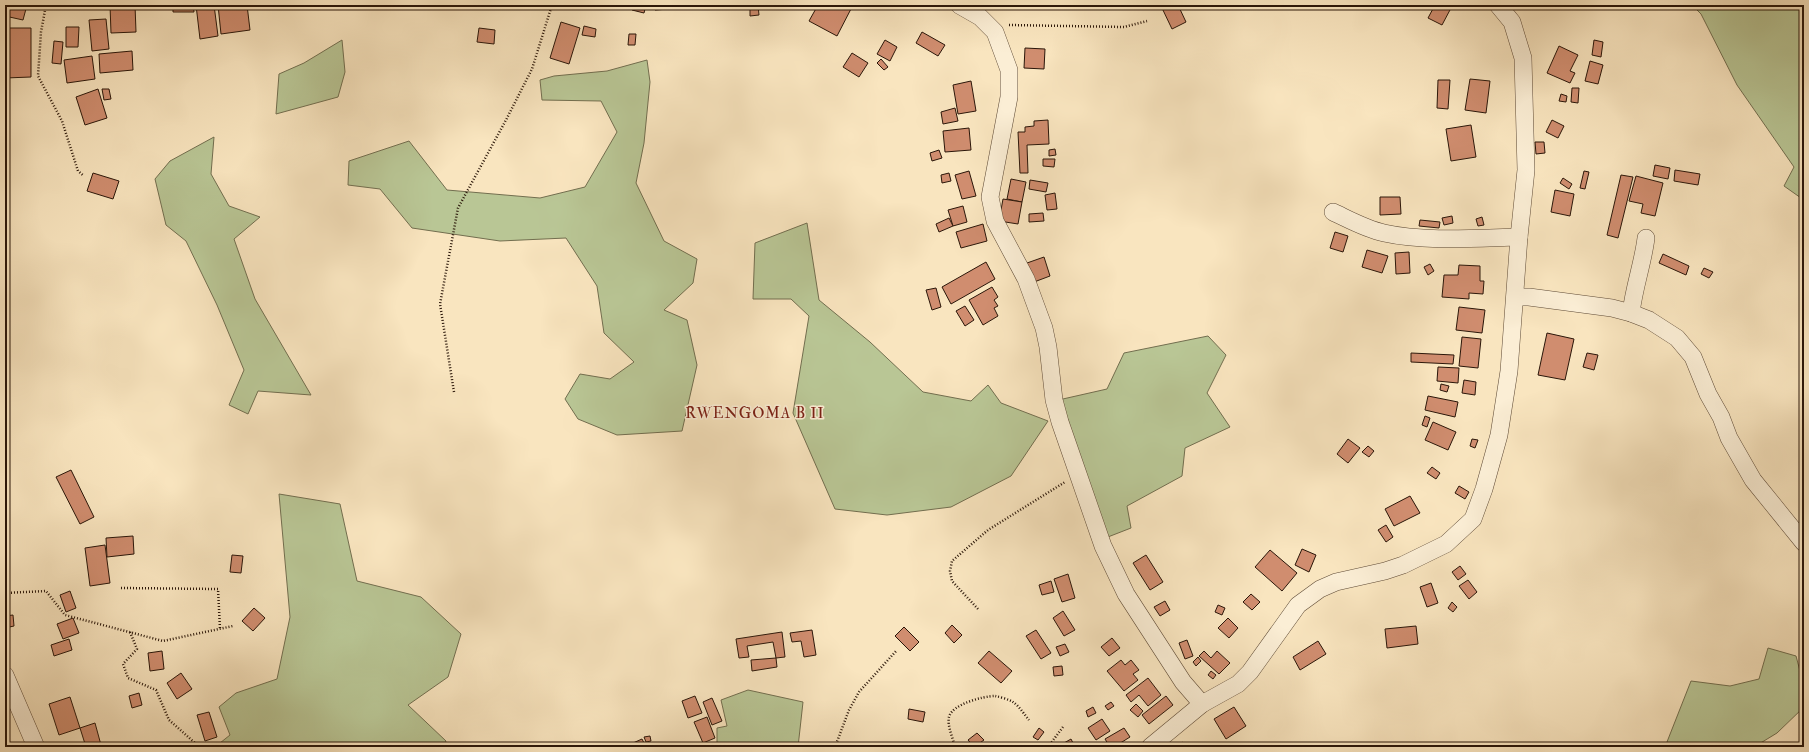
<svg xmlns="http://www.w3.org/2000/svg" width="1809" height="752" font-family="'IM FELL Double Pica',serif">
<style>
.green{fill:#b9c695;stroke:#726e4f}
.building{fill:#d08d6f;stroke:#2a1609}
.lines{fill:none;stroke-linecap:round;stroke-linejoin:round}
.minor-casing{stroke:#5e4a36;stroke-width:18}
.path{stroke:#2a1609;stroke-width:2.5;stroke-dasharray:1 2;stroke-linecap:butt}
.minor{stroke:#fbeed5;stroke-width:17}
.labels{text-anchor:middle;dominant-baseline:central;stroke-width:3;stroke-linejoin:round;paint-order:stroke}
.quarter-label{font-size:15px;letter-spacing:1px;fill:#7a1f14;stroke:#fbeed5}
</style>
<rect width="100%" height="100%" fill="#f9e5bf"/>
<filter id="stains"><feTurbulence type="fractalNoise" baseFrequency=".005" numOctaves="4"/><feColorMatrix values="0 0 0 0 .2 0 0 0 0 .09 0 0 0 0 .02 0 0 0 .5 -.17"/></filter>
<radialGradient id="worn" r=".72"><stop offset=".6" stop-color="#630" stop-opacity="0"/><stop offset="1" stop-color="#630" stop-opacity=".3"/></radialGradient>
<g class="green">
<polygon points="1692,5 1804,5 1804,202 1801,198 1784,186 1794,167 1737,85 1701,14"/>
<polygon points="342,40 345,72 338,97 276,114 279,74 304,63"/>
<polygon points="647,60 650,82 644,143 636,183 664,241 697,259 693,283 664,310 687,320 697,365 682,431 617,435 578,419 565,399 580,374 610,379 634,362 604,333 597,286 566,238 500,241 412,228 380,189 348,185 349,161 409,141 447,190 540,198 585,187 617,132 601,101 542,100 540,80 554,76 607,71"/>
<polygon points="214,137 211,174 229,206 260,217 234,239 255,299 311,395 258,391 248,414 229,405 244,370 217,305 186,241 166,225 155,179 170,161"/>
<polygon points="807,223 819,300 870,342 923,392 971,401 988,385 1001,403 1048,421 1011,476 951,507 887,515 835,509 793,413 809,316 791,299 753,299 755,243"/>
<polygon points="1208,336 1226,355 1207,393 1230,427 1185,448 1182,476 1127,506 1131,528 1095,542 1054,401 1107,389 1124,353"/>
<polygon points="279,494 340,504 357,581 421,597 461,634 448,677 408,705 446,741 444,747 215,747 230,735 219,707 236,693 277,679 290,617"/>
<polygon points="1768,648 1796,656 1804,686 1804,707 1777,733 1754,747 1665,747 1691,681 1730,686 1759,679"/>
<polygon points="748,690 803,702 798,747 770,747 756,744 751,747 721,747 717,744 717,728 727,726 721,700"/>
</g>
<g class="building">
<polygon points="6,5 27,5 23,20 5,16"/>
<polygon points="110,5 135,5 136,32 111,33"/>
<polygon points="173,5 193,5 194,12 173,12"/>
<polygon points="196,5 214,5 218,36 200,39"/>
<polygon points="218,5 247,5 250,30 221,34"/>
<polygon points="633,5 646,5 644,13 632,10"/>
<polygon points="654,5 712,5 712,6 655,10"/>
<polygon points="750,5 758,5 759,15 750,16"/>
<polygon points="818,5 853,5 837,36 809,21"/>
<polygon points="1168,5 1178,5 1186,22 1172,29 1162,8"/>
<polygon points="1435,5 1444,5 1451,8 1442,25 1428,18"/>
<polygon points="106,19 109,49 92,51 89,20"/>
<polygon points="561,22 580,28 569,64 550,58"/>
<polygon points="584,26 596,29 595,37 582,35"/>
<polygon points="66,27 79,27 78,47 66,47"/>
<polygon points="5,28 31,28 31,77 5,78"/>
<polygon points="479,28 495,30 494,44 477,42"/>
<polygon points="922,32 945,45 938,56 916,43"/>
<polygon points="629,34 636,34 635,45 628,45"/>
<polygon points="885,40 897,47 890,61 877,54"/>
<polygon points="1594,40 1603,42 1601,57 1592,55"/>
<polygon points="54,41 63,42 61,64 52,63"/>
<polygon points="1559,46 1578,55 1570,71 1575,73 1570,83 1547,73"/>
<polygon points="1025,48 1045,49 1044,69 1024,68"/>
<polygon points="132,51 133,70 100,73 99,54"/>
<polygon points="852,53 868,63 859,77 843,67"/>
<polygon points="92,56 95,79 67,83 64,60"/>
<polygon points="881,59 888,67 884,70 877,63"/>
<polygon points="1590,61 1603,65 1598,84 1585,81"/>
<polygon points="1470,79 1490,81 1486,113 1465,110"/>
<polygon points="1438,80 1450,80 1448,109 1437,108"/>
<polygon points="971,81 976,111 958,114 953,85"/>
<polygon points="1572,88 1579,88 1578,103 1571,102"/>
<polygon points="98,89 107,118 85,125 76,97"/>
<polygon points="102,89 109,89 111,99 104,100"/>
<polygon points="1561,94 1567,96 1566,102 1559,101"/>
<polygon points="955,108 958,121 943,124 941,112"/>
<polygon points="1048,120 1049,144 1027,145 1028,173 1020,173 1018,132 1025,132 1025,127 1034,126 1034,121"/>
<polygon points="1552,120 1564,126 1558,138 1546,132"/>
<polygon points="1471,125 1476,157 1451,161 1446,129"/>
<polygon points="969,128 971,150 945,152 943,131"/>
<polygon points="1535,142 1544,142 1545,153 1536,154"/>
<polygon points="1055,149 1056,155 1049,156 1049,150"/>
<polygon points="939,150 942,158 932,161 930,153"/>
<polygon points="1043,159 1055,159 1054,167 1043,166"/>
<polygon points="1655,165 1670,168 1668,179 1653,176"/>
<polygon points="1675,170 1700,174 1698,185 1674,181"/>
<polygon points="969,171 976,196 962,199 955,175"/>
<polygon points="1584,171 1589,172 1585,189 1580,188"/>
<polygon points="93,173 119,181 113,199 87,191"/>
<polygon points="949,173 951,181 942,183 941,175"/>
<polygon points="1621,175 1633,177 1618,238 1607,235"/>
<polygon points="1636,176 1663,183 1655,216 1641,213 1643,204 1629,201"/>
<polygon points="1563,178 1572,184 1569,189 1560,183"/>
<polygon points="1011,179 1026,182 1022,202 1007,199"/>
<polygon points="1030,180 1048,183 1046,192 1029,189"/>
<polygon points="1555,190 1574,194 1570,216 1551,212"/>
<polygon points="1055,193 1057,209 1047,210 1045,195"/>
<polygon points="1380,197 1400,197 1401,214 1380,215"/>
<polygon points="1003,199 1022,202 1018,224 999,221"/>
<polygon points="963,206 967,222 953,226 948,210"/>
<polygon points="1043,213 1044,221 1029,222 1029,214"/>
<polygon points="1452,216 1453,223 1444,225 1442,218"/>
<polygon points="1482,217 1484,225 1478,226 1476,219"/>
<polygon points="949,218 953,226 939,232 936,224"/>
<polygon points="1420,220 1440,222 1439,228 1419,226"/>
<polygon points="983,224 987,241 961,248 956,232"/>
<polygon points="1335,232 1348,236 1343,252 1330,248"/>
<polygon points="1367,250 1388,256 1382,273 1362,267"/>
<polygon points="1409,252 1410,273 1396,274 1395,253"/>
<polygon points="1663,254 1689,266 1686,275 1659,263"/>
<polygon points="1044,257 1050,276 1034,282 1027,263"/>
<polygon points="986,262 995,279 951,304 942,287"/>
<polygon points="1430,264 1434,271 1428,275 1424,267"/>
<polygon points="1459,265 1480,266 1480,281 1484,281 1483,294 1469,293 1469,299 1442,297 1444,275 1458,275"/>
<polygon points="1704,268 1713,272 1709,278 1701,274"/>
<polygon points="992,287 998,297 994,300 998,306 994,308 998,316 983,325 969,300"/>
<polygon points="936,288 941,307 932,310 926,290"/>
<polygon points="965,306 974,320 965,326 956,311"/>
<polygon points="1459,307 1485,310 1482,333 1456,330"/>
<polygon points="1547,333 1574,339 1565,380 1538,375"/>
<polygon points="1462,337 1481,339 1478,368 1459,366"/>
<polygon points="1411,353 1454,355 1453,364 1411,362"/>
<polygon points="1587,353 1598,355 1594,370 1583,367"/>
<polygon points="1438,367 1459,368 1458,383 1437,381"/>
<polygon points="1464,380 1476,382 1475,395 1462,393"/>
<polygon points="1441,384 1449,386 1447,392 1440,390"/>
<polygon points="1428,396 1458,402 1455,417 1425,410"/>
<polygon points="1425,416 1430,418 1427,427 1422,425"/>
<polygon points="1433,422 1456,432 1448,450 1425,440"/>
<polygon points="1348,439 1360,448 1348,463 1337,454"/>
<polygon points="1472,439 1478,440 1475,448 1470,446"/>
<polygon points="1368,446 1374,451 1369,457 1362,452"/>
<polygon points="1432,467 1440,473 1436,479 1427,473"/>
<polygon points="71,470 94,517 80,524 56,477"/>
<polygon points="1459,486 1469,492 1465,499 1455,493"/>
<polygon points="1410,496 1420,513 1394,526 1385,509"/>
<polygon points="1386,525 1393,537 1386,542 1378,530"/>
<polygon points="133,536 134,554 107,557 106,538"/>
<polygon points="105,545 110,583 90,586 85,548"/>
<polygon points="1302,549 1316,555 1309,572 1295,565"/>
<polygon points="1270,550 1297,573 1282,591 1255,567"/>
<polygon points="232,555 243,556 241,573 230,572"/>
<polygon points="1146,555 1163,582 1150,590 1133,563"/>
<polygon points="1460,566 1466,574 1458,580 1452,572"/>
<polygon points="1068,574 1075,598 1062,602 1054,579"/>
<polygon points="1468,580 1477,592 1469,599 1459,586"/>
<polygon points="1051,581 1054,592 1042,595 1039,585"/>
<polygon points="1431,583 1438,603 1427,607 1420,587"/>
<polygon points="70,591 76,608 66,612 60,595"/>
<polygon points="1251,594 1260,602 1252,610 1243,602"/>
<polygon points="1165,601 1170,610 1160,616 1154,607"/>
<polygon points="1452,602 1457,607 1453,612 1448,608"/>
<polygon points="1218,605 1225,608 1222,615 1215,612"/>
<polygon points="254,608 265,618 253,631 242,621"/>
<polygon points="1063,611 1075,630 1064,636 1053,618"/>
<polygon points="13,615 14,626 5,628 5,616"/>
<polygon points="73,618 79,633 63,639 57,624"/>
<polygon points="1228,618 1238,628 1229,638 1218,628"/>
<polygon points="952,625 962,635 954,643 945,633"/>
<polygon points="1416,626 1418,644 1387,648 1385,629"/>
<polygon points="904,627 919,642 910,651 895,636"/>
<polygon points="812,630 816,655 804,657 801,641 792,642 790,633"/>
<polygon points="1036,630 1051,653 1041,659 1026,636"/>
<polygon points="782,632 785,657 776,658 773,642 747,646 749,657 739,658 736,639"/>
<polygon points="1112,638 1120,648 1109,656 1101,647"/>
<polygon points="69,639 72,650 54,656 51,645"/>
<polygon points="1187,640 1193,656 1185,659 1179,643"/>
<polygon points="1318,641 1326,654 1300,670 1293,657"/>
<polygon points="1065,644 1069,652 1060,656 1056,647"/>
<polygon points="162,651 164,669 150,671 148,653"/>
<polygon points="989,651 1012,671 1001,683 978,663"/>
<polygon points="1204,651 1211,658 1217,651 1230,663 1219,674 1199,656"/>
<polygon points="1198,657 1201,661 1196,666 1193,662"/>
<polygon points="776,658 777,667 752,671 751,660"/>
<polygon points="1121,660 1125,665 1131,660 1139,670 1133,674 1138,680 1124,691 1107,671"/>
<polygon points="1062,666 1063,675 1054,676 1053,667"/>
<polygon points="1211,671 1216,675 1213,679 1208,675"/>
<polygon points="181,673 192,689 177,699 167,683"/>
<polygon points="1148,678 1161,695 1148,706 1139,695 1131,702 1126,695"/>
<polygon points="139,693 142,705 132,708 129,696"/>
<polygon points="695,696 702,713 688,718 682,701"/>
<polygon points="1166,696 1173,705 1149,724 1142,715"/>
<polygon points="70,697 80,728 59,735 49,704"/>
<polygon points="712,698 722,721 712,725 703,702"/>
<polygon points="1111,702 1114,706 1108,710 1105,706"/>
<polygon points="1136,704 1143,711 1138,717 1130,710"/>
<polygon points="1093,707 1096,713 1088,717 1086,711"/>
<polygon points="1234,707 1246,726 1226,739 1214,719"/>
<polygon points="909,709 925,712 923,722 908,719"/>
<polygon points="209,712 217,737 205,741 197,715"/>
<polygon points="707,717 715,738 703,743 694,722"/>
<polygon points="1102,719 1110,731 1096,740 1088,728"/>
<polygon points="95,723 101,745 86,747 80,728"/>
<polygon points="1039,728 1044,732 1038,740 1033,737"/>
<polygon points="1124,728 1130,737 1114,747 1110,747 1105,739"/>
<polygon points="977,733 984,740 974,747 968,740"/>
<polygon points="650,736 651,741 646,742 644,737"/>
<polygon points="642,739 645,745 635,747 633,743"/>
<polygon points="1071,739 1075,747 1057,747"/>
<polygon points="1183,742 1187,747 1176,747"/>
<polygon points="656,743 658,747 647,747"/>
</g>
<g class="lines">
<defs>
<g id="minor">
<polyline points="959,5 980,17 995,32 1009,70 1009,97 990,197 995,221 1026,279 1044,328 1048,347 1054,400 1060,422 1103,546 1126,594 1183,682 1202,704"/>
<path d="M1333 212C1350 220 1366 229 1384 233 1424 242 1477 238 1519 237"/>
<polyline points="1515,297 1529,297 1612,308 1631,313 1649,320 1677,338 1693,357 1708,394 1721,417 1729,438 1753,480 1804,543"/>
<path d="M1631 313C1634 287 1643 263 1646 238"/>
<polyline points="5,675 36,747"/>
<polyline points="1150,747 1202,704 1238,684 1250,672 1298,605 1320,589 1336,582 1385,571 1403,565 1446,544 1473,519 1484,489 1499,435 1509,371 1519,237 1526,170 1523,58 1512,22 1498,5"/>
</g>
</defs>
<use href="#minor" class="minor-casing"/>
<g class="path">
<polyline points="46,5 41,32 38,76 62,121 78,171 84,176"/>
<polyline points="1009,25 1124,27 1147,21"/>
<polyline points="454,392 440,304 458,208 506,120 532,69 552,5"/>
<polyline points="121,588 218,589 220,629"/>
<polyline points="5,593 46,591 65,615 163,641 233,626"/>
<polyline points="978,609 952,581 950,571 952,561 988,530 1065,482"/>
<polyline points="130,632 137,649 123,664 128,678 156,690 169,720 195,743"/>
<polyline points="835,747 849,710 859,692 897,650"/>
<path d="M955 747C953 738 947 726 949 717 952 704 984 696 995 696 1000 697 1008 699 1013 702 1019 706 1024 714 1029 720"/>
<polyline points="1048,747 1063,727"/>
</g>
<use href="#minor" class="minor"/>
</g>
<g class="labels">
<g class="quarter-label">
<text x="755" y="413">RWENGOMA B II</text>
</g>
</g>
<rect width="1809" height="752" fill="none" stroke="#f9e5bf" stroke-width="20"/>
<rect x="6" y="6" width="1797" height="740" fill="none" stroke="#2a1609" stroke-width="2"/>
<rect x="10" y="10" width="1789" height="732" fill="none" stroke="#2a1609"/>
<rect width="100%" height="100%" filter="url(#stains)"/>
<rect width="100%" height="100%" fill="url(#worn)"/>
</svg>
